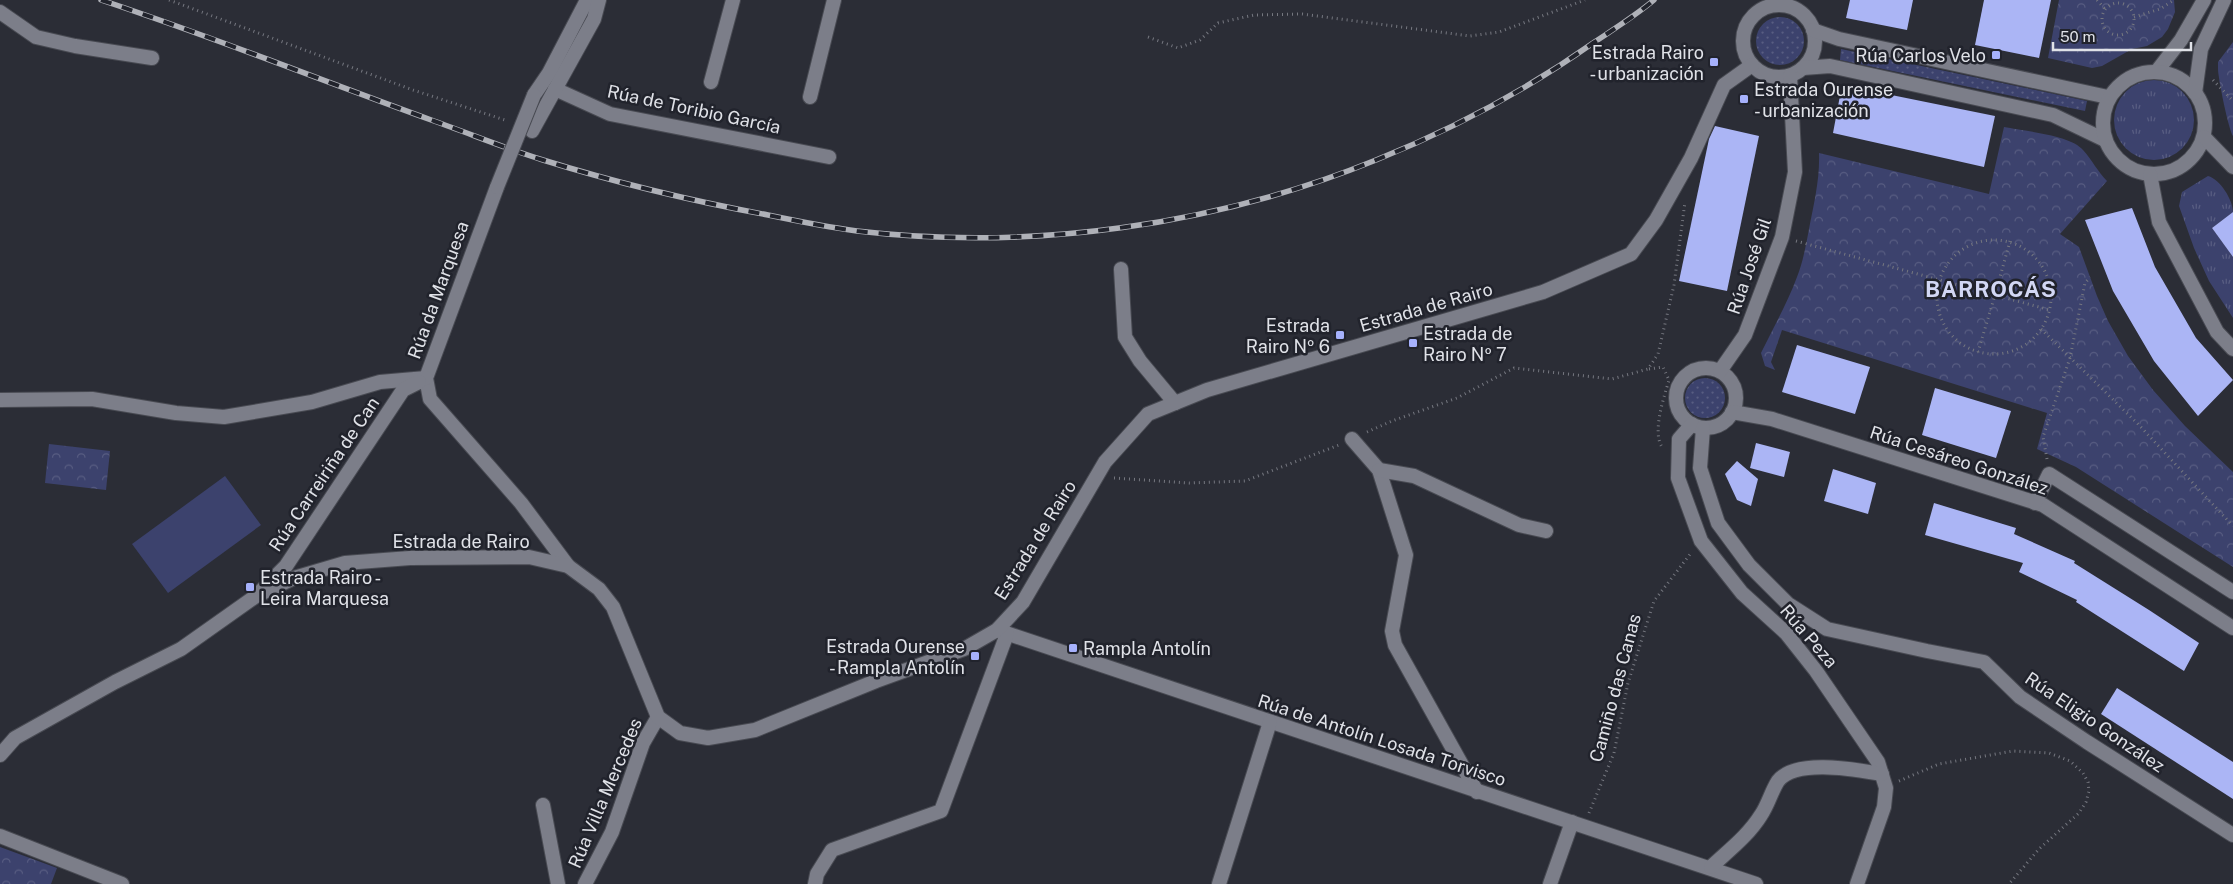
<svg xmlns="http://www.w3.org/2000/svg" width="2233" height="884" font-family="'Public Sans',sans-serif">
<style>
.grass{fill:url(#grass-tufts)}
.park{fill:url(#park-crowns)}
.garden{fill:url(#garden-dots)}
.pitch{fill:#3c426d}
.building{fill:#abb5f5}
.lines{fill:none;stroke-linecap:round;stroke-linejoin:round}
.minor-casing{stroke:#484a52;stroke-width:16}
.tertiary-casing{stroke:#484a52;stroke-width:16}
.path{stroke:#767880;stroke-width:3;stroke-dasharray:1 4;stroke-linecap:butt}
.minor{stroke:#7c7e89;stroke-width:14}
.tertiary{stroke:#7c7e89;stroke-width:14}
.rail-casing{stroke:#afb1b8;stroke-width:5.5}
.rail{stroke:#21232c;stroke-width:4;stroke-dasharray:11;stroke-linecap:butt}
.minor-bridge-casing{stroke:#484a52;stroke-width:16;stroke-linecap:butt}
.minor-bridge{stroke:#7c7e89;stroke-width:14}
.poi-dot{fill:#a6b1fc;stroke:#21232c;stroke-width:2}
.labels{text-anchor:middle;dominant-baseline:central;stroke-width:5;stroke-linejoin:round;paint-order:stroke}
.poi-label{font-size:18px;fill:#e0e2e8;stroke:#21232c;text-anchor:end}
.street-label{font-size:18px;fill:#e0e2e8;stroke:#21232c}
.district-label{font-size:22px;font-weight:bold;letter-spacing:1px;fill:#d2d7f4;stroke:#21232c}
</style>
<defs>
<pattern id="grass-tufts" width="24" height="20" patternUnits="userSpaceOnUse" patternTransform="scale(1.25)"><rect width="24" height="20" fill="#3c426d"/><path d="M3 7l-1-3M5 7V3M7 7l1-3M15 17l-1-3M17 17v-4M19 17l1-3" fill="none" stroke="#585d82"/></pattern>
<pattern id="park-crowns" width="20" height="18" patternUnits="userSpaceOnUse" patternTransform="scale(1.25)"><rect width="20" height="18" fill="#3c426d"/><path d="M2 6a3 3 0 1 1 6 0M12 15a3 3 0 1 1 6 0" fill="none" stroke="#585d82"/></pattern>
<pattern id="garden-dots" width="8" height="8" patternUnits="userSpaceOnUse" patternTransform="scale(1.25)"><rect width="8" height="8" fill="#3c426d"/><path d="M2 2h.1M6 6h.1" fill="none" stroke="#585d82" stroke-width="1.8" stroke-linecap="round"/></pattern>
</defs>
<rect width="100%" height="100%" fill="#2b2d36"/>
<g class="grass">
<circle cx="2154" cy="120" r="40"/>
<path d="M2208 176C2220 179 2233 200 2233 212L2212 228 2233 257V318L2209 281 2194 248 2179 206 2182 192Z"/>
</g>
<g class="park">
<polygon points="2059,0 2174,0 2175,12 2168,29 2162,37 2147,46 2132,49 2102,66 2092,68 2048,58"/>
<path d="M2233 42V136C2229 132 2218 78 2218 69V62Z"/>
<path d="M2004 127C2024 131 2071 135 2083 150 2092 160 2098 172 2107 181L2060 234 2079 247 2097 296 2108 321 2128 356 2153 390 2185 426 2233 472V567L2076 467 2037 449 2047 413 1782 330 1771 362 1775 370 1765 366 1761 353C1773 328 1787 304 1797 277 1803 262 1806 245 1809 229 1814 203 1820 179 1819 153L1989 194Z"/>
<polygon points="49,444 110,451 106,490 45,483"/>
<polygon points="0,847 57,868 51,884 0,884"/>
</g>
<g class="garden">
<circle cx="1780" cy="41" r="24"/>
<polygon points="1841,49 2087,101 2085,111 1840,60"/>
<circle cx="1705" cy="398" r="20"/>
</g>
<polygon class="pitch" points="225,476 261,525 168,593 132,544"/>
<g class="building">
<polygon points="1850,0 1913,0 1907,30 1846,18"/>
<polygon points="1984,0 2051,0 2039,58 1975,45"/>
<polygon points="1842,85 1995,116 1984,167 1833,133"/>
<polygon points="1715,126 1759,136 1727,291 1679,281 1709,139"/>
<polygon points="2132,208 2155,267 2196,338 2233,380 2198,416 2154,361 2113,291 2085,220"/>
<polygon points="2233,212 2233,257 2212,228"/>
<polygon points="1797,345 1870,367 1855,414 1782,392"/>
<polygon points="1935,388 2011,411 1996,458 1922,435"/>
<polygon points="1756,443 1790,452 1784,477 1750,468"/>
<polygon points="1737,461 1758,479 1751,506 1737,500 1725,474"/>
<polygon points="1833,469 1876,483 1868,514 1824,501"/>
<polygon points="1934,503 2016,528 2014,534 2075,561 2074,563 2149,610 2199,643 2184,671 2076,602 2077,600 2019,572 2023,563 1925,535"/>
<polygon points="2117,688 2233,762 2233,799 2101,714"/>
</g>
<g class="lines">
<defs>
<g id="minor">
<circle cx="1779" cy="41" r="36"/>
<polyline points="0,12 36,37 75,46 152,58"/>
<polyline points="1813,30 1839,39 2108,97"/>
<polyline points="1803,68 1830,66 2053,115 2105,140"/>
<polyline points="2157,71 2181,40 2204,0"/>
<circle cx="2154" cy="123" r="51"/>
<polyline points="711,82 733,0"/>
<polyline points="555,89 610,114 829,157"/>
<polyline points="2195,93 2201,49 2224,0"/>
<polyline points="534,95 549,73 587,0"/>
<polyline points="810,97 834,0"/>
<polyline points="532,131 594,19 599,0"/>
<polyline points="2204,137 2233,167"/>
<polyline points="2150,174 2159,222 2217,332 2233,349"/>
<polyline points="497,187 426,378 430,399 521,503 568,566"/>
<polyline points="1121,269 1125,337 1140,361 1175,403"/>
<circle cx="1706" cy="398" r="30"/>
<polyline points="1720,371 1745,335 1782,237 1795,172 1790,76"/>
<polyline points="0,400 92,399 176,413 224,417 312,402 380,382 426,378"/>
<polyline points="1732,412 1772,419 2043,505 2233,628"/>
<polyline points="1692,424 1679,439 1678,478 1701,541 1742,593 1786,633 1816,671 1878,762 1886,788 1884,807 1857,884"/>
<polyline points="1703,428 1700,468 1718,523 1749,565 1788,604 1827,629 1927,651 1984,662 2020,697 2087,742 2233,835"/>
<polyline points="1352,439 1379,470 1406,555 1392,631 1395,645 1477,792"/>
<polyline points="1379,470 1414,476 1519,525 1546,531"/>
<polyline points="2035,503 2049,474 2233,592"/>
<polyline points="258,594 286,566 403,390 419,382"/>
<polyline points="997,630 1756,884"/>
<polyline points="543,805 558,884"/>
<polyline points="0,836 122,884"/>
<path d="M1711 867C1728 851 1748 836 1761 815 1768 805 1771 792 1778 781 1796 758 1857 770 1882 774"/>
<polyline points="585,884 612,832 643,743 658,717"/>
<polyline points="815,884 817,874 832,850 941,811 1007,634"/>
<polyline points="1219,884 1270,722"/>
<polyline points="1550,884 1572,822"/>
</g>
<polyline id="tertiary" points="0,755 15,738 115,682 181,649 256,596 294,578 345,563 410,558 529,557 568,566 599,589 613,607 658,717 680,733 708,738 755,730 876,681 964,649 997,630 1023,602 1105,462 1148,414 1207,390 1543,292 1631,254 1656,220 1691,158 1724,85 1752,65"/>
</defs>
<use href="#minor" class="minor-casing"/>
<use href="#tertiary" class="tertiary-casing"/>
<g class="path">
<polyline points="169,0 413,90 508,121"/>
<polyline points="2097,0 2105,9"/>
<circle cx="2118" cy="19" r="16"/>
<polyline points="2134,17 2160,9 2174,0"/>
<polyline points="1148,37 1178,48 1200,40 1218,23 1254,15 1302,14 1470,36 1499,32 1585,0"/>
<polyline points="2213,80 2233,101"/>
<circle cx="1994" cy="297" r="57"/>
<polyline points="1796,241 1995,295 1978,352"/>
<polyline points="2010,241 1995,295 2050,310"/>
<polyline points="2041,329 2138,424 2233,526"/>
<path d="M1649 369 1663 367 1669 380C1664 397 1652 432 1662 447"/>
<polyline points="1367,432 1392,421 1457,398 1514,368 1612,379 1648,369 1658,354 1674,285 1685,202"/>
<polyline points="2047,459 2043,437 2070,358 2085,283 2090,277"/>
<polyline points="1114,478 1189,483 1245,481 1339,445"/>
<polyline points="1899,781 1939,764 2013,751 2049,753 2070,761 2083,773 2088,782 2089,791 2086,802 2079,813 2039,849 2009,884"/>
<polyline points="1589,813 1614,753 1628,683 1654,601 1691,553"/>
</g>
<use href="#minor" class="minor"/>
<use href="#tertiary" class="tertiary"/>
<defs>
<path id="rail" d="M101 0C213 37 323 81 434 121 471 134 507 149 543 160 617 183 692 201 768 215 797 221 827 227 857 231 1031 251 1214 226 1376 160 1453 129 1525 91 1593 43 1614 29 1635 16 1654 0"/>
</defs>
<use href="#rail" class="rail-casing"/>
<use href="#rail" class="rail"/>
<defs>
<polyline id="minor-bridge" points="497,187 534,95"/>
</defs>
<use href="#minor-bridge" class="minor-bridge-casing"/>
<use href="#minor-bridge" class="minor-bridge"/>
</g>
<g class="poi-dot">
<rect x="1991" y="50" width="10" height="10" rx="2.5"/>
<rect x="1709" y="57" width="10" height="10" rx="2.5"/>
<rect x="1739" y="94" width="10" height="10" rx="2.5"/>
<rect x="1335" y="330" width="10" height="10" rx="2.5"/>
<rect x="1408" y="338" width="10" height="10" rx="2.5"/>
<rect x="245" y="582" width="10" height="10" rx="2.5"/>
<rect x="1068" y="643" width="10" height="10" rx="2.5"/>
<rect x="970" y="651" width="10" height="10" rx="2.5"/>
</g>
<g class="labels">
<g class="poi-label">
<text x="1704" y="52">Estrada Rairo<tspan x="1704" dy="21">- urbanización</tspan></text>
<text x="1986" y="55">Rúa Carlos Velo</text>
<text x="1754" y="89" text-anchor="start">Estrada Ourense<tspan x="1754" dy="21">- urbanización</tspan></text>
<text x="1330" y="325">Estrada<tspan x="1330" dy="21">Rairo Nº 6</tspan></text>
<text x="1423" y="333" text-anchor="start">Estrada de<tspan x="1423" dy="21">Rairo Nº 7</tspan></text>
<text x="260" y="577" text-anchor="start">Estrada Rairo -<tspan x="260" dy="21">Leira Marquesa</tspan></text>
<text x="965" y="646">Estrada Ourense<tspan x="965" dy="21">- Rampla Antolín</tspan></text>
<text x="1083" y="648" text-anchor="start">Rampla Antolín</text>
</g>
<g class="street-label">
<text transform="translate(694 109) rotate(12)">Rúa de Toribio García</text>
<text transform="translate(1749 266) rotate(-71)">Rúa José Gil</text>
<text transform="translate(438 290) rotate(-70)">Rúa da Marquesa</text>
<text transform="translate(1426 307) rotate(-16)">Estrada de Rairo</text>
<text transform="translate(1959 460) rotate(18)">Rúa Cesáreo González</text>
<text transform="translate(324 474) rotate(-56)">Rúa Carreiriña de Can</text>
<text transform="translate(1035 540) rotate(-58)">Estrada de Rairo</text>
<text x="461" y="541">Estrada de Rairo</text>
<text transform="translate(1809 636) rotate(49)">Rúa Peza</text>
<text transform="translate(1615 688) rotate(-75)">Camiño das Canas</text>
<text transform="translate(2095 722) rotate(34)">Rúa Eligio González</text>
<text transform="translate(1382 740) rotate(18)">Rúa de Antolín Losada Torvisco</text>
<text transform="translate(605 793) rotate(-67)">Rúa Villa Mercedes</text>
</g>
<g class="district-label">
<text x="1991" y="289">BARROCÁS</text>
</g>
</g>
<path d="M2053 42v8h138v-8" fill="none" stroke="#e0e2e8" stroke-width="2.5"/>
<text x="2060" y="42" font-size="15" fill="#e0e2e8" stroke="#21232c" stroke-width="4" paint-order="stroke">50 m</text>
</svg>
